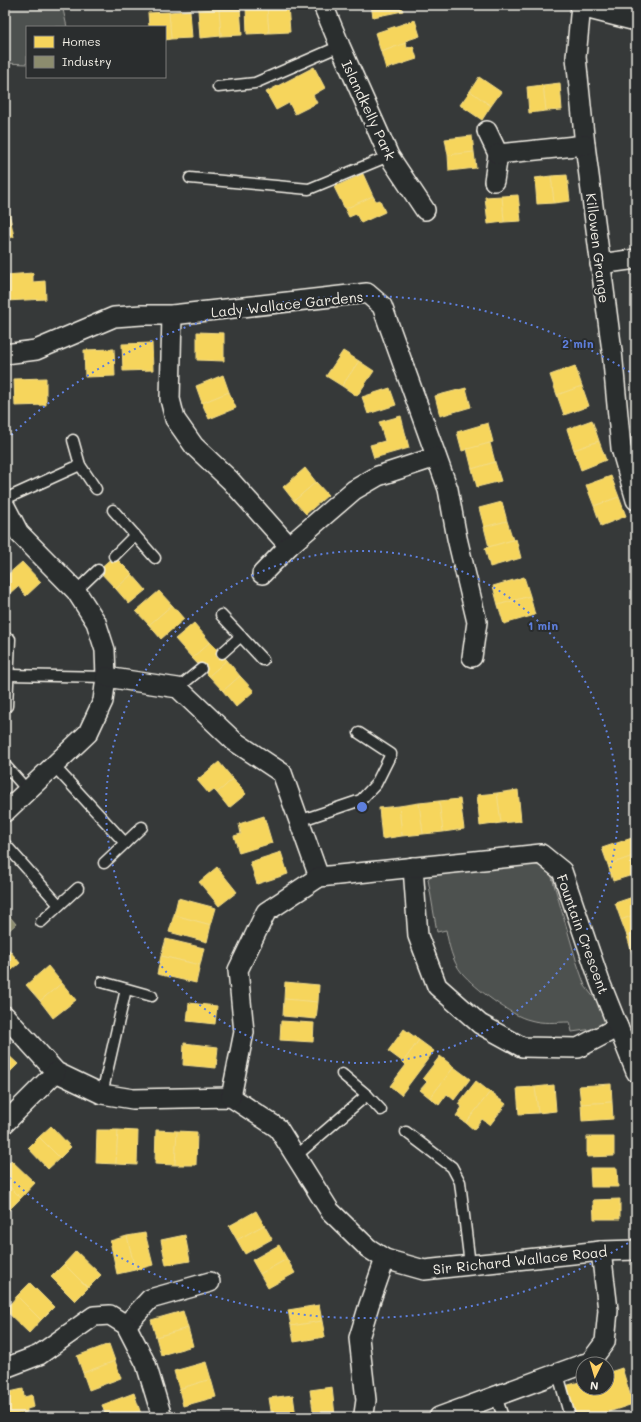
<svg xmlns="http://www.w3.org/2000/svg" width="641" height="1422" font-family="Mali,sans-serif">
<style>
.green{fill:#4e514f;stroke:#a1a19c}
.homes{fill:#f6d55c;stroke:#f5dd86}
.industry{fill:#8c8c6e;stroke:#abaa93}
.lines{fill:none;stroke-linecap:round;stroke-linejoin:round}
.service-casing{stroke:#f4f1e8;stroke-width:13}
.minor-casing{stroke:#f4f1e8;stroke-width:22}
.service{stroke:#2a2d2e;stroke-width:10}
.minor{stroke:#2a2d2e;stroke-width:19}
.ring{fill:none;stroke:#5e7fdd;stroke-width:2;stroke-dasharray:2 4}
.labels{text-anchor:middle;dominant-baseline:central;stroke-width:4;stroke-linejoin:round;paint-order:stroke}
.street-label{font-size:14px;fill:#f4f1e8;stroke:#2a2d2e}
.centre{fill:#5e7fdd;stroke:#2a2d2e;stroke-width:2}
.ring-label{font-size:12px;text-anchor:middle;font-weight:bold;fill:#5e7fdd;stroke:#2a2d2e;stroke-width:4;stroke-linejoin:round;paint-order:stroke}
</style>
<rect width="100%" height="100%" fill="#363939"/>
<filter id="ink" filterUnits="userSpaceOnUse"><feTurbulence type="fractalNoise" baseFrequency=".025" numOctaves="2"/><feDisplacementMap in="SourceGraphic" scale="8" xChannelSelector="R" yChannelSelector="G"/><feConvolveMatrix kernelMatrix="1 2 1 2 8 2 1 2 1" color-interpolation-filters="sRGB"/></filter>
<g filter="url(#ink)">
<g class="green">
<polygon points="5,5 62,5 67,27 27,27 27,64 5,63"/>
<path d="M525 862 539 866 551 874 577 963 585 986 608 1016 607 1022 593 1029 572 1032 570 1022C556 1022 543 1024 530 1020 511 1016 475 988 462 973 452 961 449 945 446 930L437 932 428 879 433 873Z"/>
</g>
<g class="homes">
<polygon points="267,5 269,33 247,34 246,7"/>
<polygon points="267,5 288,5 290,32 269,33"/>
<polygon points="371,5 401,5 403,11 373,17"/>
<polygon points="240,7 242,35 221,36 219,9"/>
<polygon points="219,9 221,36 200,38 198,10"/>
<polygon points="190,10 192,38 171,39 169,12"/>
<polygon points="169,12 171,39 165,40 165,27 149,27 148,13"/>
<polygon points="415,20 420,36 405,41 406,43 381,52 375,33"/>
<polygon points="406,43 407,48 413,46 417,59 386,69 381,52"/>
<polygon points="314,67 325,88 313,95 317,103 295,114 289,103 276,110 266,92"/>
<polygon points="479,77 501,92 491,106 470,91"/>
<polygon points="560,83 562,110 546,111 543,85"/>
<polygon points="543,85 546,111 529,113 527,87"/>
<polygon points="470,91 491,106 482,120 460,105"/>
<polygon points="472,136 474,152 448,155 445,139"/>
<polygon points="474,152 476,168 449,171 448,155"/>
<polygon points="363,174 373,196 345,209 334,187"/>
<polygon points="567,175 570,201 554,203 551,176"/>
<polygon points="551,176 554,203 537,204 535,178"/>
<polygon points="518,195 521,221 504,222 502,196"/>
<polygon points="373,196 376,201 380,200 385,212 361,223 356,214 349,217 345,209"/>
<polygon points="502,196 504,222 488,224 485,197"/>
<polygon points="5,197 7,197 10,217 5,217"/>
<polygon points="5,217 10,217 14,237 5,238"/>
<polygon points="33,273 33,282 45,281 46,299 5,301 5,275"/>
<polygon points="197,332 224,333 224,361 197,360"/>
<polygon points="152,343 153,370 123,371 122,344"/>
<polygon points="114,349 115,376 85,377 84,350"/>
<polygon points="343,351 359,361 342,386 326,376"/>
<polygon points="359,361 374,371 357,396 342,386"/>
<polygon points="575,366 582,386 557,395 550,375"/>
<polygon points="223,375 229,392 202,403 196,386"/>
<polygon points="46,378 46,405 15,406 14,379"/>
<polygon points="582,386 589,406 564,415 557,395"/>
<polygon points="390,388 396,405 368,414 362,397"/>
<polygon points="466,388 471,407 440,416 435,396"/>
<polygon points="229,392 236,408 209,419 202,403"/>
<polygon points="401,416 409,448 374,458 370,445 385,441 379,422"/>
<polygon points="592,420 599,441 574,450 567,429"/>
<polygon points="488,423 493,442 462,451 457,432"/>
<polygon points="599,441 606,460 581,470 574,450"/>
<polygon points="490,443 495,462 472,469 467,449"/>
<polygon points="495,462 501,481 477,487 472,469"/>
<polygon points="305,468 316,482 294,501 283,487"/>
<polygon points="611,476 619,497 594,506 586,485"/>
<polygon points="316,482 328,495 306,514 294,501"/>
<polygon points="619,497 626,516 601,526 594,506"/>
<polygon points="502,502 507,521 484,527 479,508"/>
<polygon points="507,521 513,540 489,547 484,527"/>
<polygon points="516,539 521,558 490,567 485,548"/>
<polygon points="114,556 132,574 116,589 98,570"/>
<polygon points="22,562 41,582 26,596 18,586 9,594 5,590 5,577"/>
<polygon points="132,574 146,590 129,604 116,589"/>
<polygon points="524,577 530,596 498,605 493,586"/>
<polygon points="159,591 172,605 149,625 136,611"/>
<polygon points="530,596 535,615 504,624 498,605"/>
<polygon points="172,605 184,619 161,639 149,625"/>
<polygon points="194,623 210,642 192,658 175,639"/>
<polygon points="210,642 227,660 209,676 192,658"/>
<polygon points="227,660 240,676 223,691 209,676"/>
<polygon points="240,676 254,691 236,707 223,691"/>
<polygon points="219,762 233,779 217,793 214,790 209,794 197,780"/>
<polygon points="233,779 246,794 229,808 217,793"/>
<polygon points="518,790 521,821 501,823 497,793"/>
<polygon points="497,793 501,823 480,826 477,795"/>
<polygon points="460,799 464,829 443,832 439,801"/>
<polygon points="439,801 443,832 423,834 419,803"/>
<polygon points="419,803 423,834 402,836 399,806"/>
<polygon points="399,806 402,836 382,839 379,808"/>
<polygon points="264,816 272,843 239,853 234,836 241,834 239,824"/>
<polygon points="632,838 636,851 636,855 608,865 602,848"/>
<polygon points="281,852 288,874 257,884 250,862"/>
<polygon points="636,855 636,874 613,881 608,865"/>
<polygon points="217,867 237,892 219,906 199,882"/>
<polygon points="636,896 636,914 621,920 615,903"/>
<polygon points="178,898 216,908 211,925 174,915"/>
<polygon points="636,914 636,933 627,936 621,920"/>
<polygon points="174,915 211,925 207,942 169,932"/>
<polygon points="636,933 636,952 632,953 627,936"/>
<polygon points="166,939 204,948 200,965 161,956"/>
<polygon points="5,945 20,963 5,976"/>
<polygon points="161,956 200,965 196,983 157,974"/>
<polygon points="48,966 62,983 40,1001 26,985"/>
<polygon points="285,982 319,985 318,1002 284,999"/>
<polygon points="62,983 76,1000 53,1018 40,1001"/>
<polygon points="284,999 318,1002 316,1019 283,1016"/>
<polygon points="189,1003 217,1006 215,1024 187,1021"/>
<polygon points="281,1021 314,1023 313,1042 280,1040"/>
<polygon points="404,1029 419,1040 403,1062 388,1051"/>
<polygon points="419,1040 434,1051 401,1095 390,1086 406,1065 403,1062"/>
<polygon points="184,1043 218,1047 216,1068 183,1065"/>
<polygon points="5,1052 18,1064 5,1077"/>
<polygon points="440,1056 454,1067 430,1098 420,1090 427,1082 423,1078"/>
<polygon points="454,1067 470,1079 454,1100 447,1094 439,1105 430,1098"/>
<polygon points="476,1081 490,1092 466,1123 456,1116 462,1107 458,1104"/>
<polygon points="611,1084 612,1102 581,1104 579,1086"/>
<polygon points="554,1085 556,1111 538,1113 535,1087"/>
<polygon points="535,1087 538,1113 519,1114 517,1088"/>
<polygon points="490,1092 506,1104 490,1125 482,1119 474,1130 466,1123"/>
<polygon points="612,1102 613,1119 582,1121 581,1104"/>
<polygon points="51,1126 71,1147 60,1158 39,1137"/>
<polygon points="97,1130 118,1130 116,1164 96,1163"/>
<polygon points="118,1130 138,1131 137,1165 116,1164"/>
<polygon points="156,1130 177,1131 175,1165 155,1164"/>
<polygon points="177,1131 197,1132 196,1165 175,1165"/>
<polygon points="39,1137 60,1158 48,1169 28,1148"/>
<polygon points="587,1137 614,1137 614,1156 587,1157"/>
<polygon points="11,1160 35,1183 21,1198 5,1182 5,1166"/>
<polygon points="590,1168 617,1168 618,1187 591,1187"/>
<polygon points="5,1182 21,1198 7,1212 5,1210"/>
<polygon points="620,1199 620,1219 594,1219 593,1200"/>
<polygon points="256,1211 264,1225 237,1240 229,1226"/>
<polygon points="264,1225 272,1239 245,1254 237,1240"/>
<polygon points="145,1233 153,1265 135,1270 127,1236"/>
<polygon points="185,1235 190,1261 166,1265 161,1240"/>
<polygon points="127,1236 135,1270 117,1274 110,1241"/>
<polygon points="279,1245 287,1259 260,1274 252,1260"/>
<polygon points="76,1251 101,1275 88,1288 64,1264"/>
<polygon points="287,1259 295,1273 268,1288 260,1274"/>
<polygon points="64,1264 88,1288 75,1301 51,1277"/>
<polygon points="30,1283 54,1307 41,1320 17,1296"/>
<polygon points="17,1296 41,1320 29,1333 5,1310"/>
<polygon points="319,1305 322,1321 291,1326 288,1310"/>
<polygon points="183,1311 188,1328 156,1337 151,1320"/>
<polygon points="322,1321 325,1337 294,1342 291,1326"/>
<polygon points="188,1328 193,1346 161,1355 156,1337"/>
<polygon points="109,1344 115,1361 83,1373 77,1356"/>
<polygon points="115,1361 121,1378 89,1390 83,1373"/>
<polygon points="206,1362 211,1379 179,1389 174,1371"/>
<polygon points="622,1368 633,1404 593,1417 575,1417 565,1386 583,1381 583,1388 607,1388 607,1373"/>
<polygon points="211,1379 216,1397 183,1406 179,1389"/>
<polygon points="332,1387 335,1416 314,1417 310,1390"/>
<polygon points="23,1389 24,1397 32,1395 34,1407 27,1409 27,1412 5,1417 5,1393"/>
<polygon points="134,1393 140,1411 123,1417 106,1417 102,1405"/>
<polygon points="293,1395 296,1417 272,1417 269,1398"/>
<polygon points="140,1411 142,1417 123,1417"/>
</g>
<polygon class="industry" points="5,911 16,924 5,934"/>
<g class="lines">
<defs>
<g id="service">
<polyline points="218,87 255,83 340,46"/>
<polyline points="190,178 309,189 389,156"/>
<polyline points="73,440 80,465 96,489"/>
<polyline points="5,499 80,465"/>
<polyline points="113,510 155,558"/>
<polyline points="114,556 135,535"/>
<polyline points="76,591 98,570"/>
<polyline points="221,615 263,660"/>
<polyline points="222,653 241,636"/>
<polyline points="9,675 106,677"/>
<polyline points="178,688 201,669"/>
<polyline points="7,706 10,639"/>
<polyline points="5,765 28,791"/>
<polyline points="54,766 125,843"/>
<polyline points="299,821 361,800 376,784 391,754 359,733"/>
<polyline points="5,844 59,905"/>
<polyline points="104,863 142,827"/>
<polyline points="41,922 78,888"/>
<polyline points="102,982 152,996"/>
<polyline points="342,1074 367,1095 381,1110"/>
<polyline points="102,1094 126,989"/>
<polyline points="406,1132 452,1167 460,1182 470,1265"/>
<polyline points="296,1156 367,1095"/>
<polyline points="558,1374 570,1417"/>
<polyline points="496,1396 503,1417"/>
</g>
<g id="minor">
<polyline points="323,5 340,46 389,156 425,210"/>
<polyline points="581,5 576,57 585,145 612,351 621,448 636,500"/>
<polyline points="581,7 636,21"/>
<polyline points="487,131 498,154 494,181"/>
<polyline points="498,154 585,145"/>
<polyline points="600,264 636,259"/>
<polyline points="172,315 170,399 175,419 194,446 230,480 289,546"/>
<polyline points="5,354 36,350 114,317 142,315 172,315 367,293 382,306 448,489 457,538 477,622 472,657"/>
<polyline points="5,506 19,533 76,591 96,622 105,650 106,677 103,701 88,733 5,812"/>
<polyline points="262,574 289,546 354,490 378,476 436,457"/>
<polyline points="106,677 178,688 234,741 282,773 319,877"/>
<polyline points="413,867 418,936 437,986 480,1024 522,1047 578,1048 618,1027"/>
<polyline points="5,1016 56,1072 102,1094 133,1099 231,1097 278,1128 330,1211 368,1248 385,1259 424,1270 601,1251 636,1250"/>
<polyline points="231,1097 244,1032 238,970 266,912 319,877 541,854 562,871 600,982 636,1072"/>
<polyline points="5,1123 56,1072"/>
<polyline points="126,1325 150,1299 210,1282"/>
<polyline points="584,1364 590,1362 605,1342 608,1310 601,1251"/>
<polyline points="5,1368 39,1355 94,1316 110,1315 126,1325 146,1364 162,1417"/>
<polyline points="364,1414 366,1400 359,1338 369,1305 385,1259"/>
<polyline points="439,1417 583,1364"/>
</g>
</defs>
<use href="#service" class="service-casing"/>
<use href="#minor" class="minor-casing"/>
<use href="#service" class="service"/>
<use href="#minor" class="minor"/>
</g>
</g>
<g class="ring">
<circle cx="362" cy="807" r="256"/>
<path d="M633 1240A511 511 0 0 1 7 1175M7 439A511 511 0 0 1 633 374"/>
</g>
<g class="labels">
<g class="street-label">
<text transform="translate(369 110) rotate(65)">Islandkelly Park</text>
<text transform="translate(598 248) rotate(83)">Killowen Grange</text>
<text transform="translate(287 304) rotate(-6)">Lady Wallace Gardens</text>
<text transform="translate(583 934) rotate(70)">Fountain Crescent</text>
<text transform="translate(520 1260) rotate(-6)">Sir Richard Wallace Road</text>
</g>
</g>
<circle cx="362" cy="807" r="6" class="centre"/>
<g class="ring-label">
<text x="578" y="348">2 min</text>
<text x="543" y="630">1 min</text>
</g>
<rect width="641" height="1422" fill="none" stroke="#2a2d2e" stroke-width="20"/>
<rect x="10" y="10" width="621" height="1402" fill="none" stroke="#f4f1e8" stroke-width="1.5" filter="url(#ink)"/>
<rect x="26" y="26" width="140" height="52" fill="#2a2d2e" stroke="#7b7b78"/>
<rect x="34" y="36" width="20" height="12" fill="#f6d55c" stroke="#7b7b78"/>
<text x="62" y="46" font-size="12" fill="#f4f1e8">Homes</text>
<rect x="34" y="56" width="20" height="12" fill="#8c8c6e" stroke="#7b7b78"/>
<text x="62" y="66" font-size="12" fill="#f4f1e8">Industry</text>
<g transform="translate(595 1376) rotate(185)"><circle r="19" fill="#2a2d2e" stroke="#7b7b78"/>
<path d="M0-3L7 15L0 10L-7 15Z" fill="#ffd166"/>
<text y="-6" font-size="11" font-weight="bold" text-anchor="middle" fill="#f4f1e8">N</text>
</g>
</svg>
